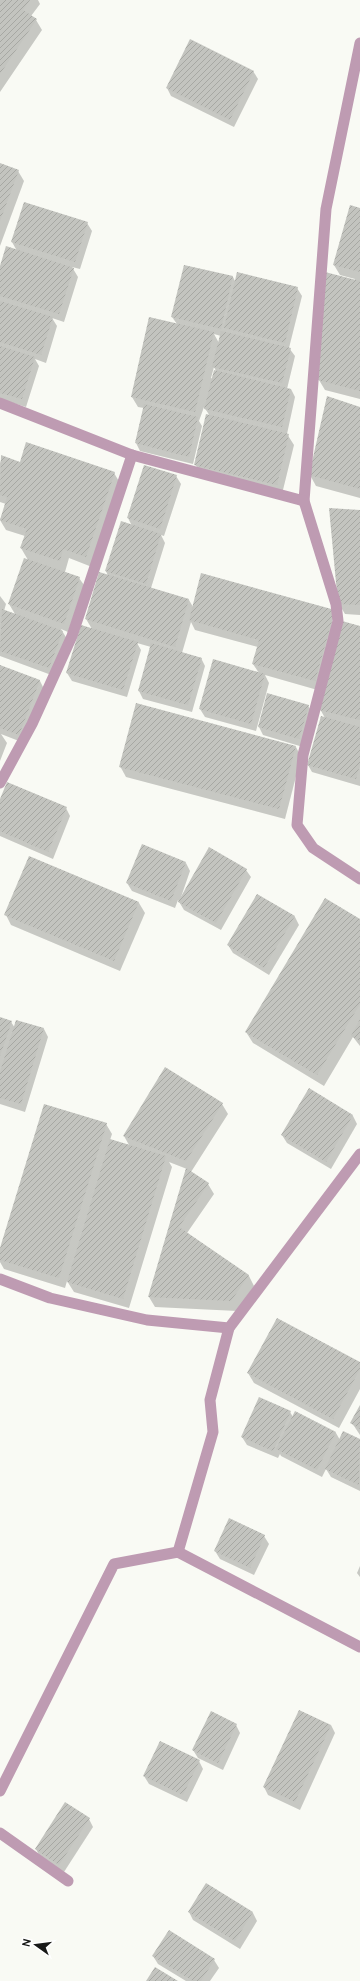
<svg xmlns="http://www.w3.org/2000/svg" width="360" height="1981" font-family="Overpass,sans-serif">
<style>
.shadow{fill:#0003;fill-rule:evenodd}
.building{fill:url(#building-hatch)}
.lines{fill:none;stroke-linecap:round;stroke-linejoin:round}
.minor{stroke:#be9bb2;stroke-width:11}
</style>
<defs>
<pattern id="building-hatch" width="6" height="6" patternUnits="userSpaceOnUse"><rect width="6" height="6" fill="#c3c4bf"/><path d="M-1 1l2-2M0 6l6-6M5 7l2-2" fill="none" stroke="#a7a8a3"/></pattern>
</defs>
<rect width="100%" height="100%" fill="#f9faf4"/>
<g class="shadow">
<polygon points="0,0 38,0 40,4 31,16 36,20 42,30 0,92"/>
<polygon points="253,71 258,79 234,127 171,96 167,88"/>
<polygon points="0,164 18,171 24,181 0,246"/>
<polygon points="360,209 360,399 325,390 319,380 355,279 340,275 334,265"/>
<polygon points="87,223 92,231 80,269 72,267 78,277 64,322 52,318 57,326 46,363 35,359 39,366 26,407 0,399 0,269 17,251 12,242"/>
<path d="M233 277 236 283 297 288 302 296 289 348 295 356 287 389H291L295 397 287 434 294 445 282 494 201 474 195 464 210 416 204 407 199 421 202 426 193 464 140 451 136 443 144 408 138 407 132 397 177 324 172 317ZM214 334 221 336 219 343ZM214 367 216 371 213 379 211 378Z"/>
<polygon points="360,408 360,498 316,486 310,475"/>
<polygon points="2,457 21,463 114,473 120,483 92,567 69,558 65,572 79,578 84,585 68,632 61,629 67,639 54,676 0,656 0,596 6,604 4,611 15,614 9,604 25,559 28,560 21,548 25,536 6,530 0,520 6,504 0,502 0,463"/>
<polygon points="176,476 181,484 164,536 161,535 165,543 151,588 189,600 193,607 334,611 321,691 265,675 269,683 256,731 205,717 200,709 214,661 259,673 253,664 258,647 195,630 191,622 182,653 201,658 205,666 192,712 143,699 139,691 151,647 137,643 141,650 127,697 72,681 67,673 92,629 86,619 108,576 106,571 132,526 128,518"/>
<polygon points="360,511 360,615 345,614 339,604"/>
<polygon points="360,627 360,786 312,772 308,765 325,718 320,709"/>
<polygon points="0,666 40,681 44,689 24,743 1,734 7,743 0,761"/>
<polygon points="268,694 308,706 313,713 303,747 263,735 259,727"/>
<polygon points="296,747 301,757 285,819 126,777 120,766"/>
<polygon points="0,801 66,808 70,816 53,859 0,836"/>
<polygon points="30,857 139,903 145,913 120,971 11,925 6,915"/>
<polygon points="186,863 190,871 180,900 246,870 251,877 221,930 184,910 178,900 175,908 132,891 127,883"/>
<polygon points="258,895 295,917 299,925 269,975 233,953 228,945"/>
<polygon points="360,921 360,1046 353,1037 324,1086 253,1043 246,1032"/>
<polygon points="0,1018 11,1022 15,1028 44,1029 48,1037 25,1112 0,1104"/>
<polygon points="166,1068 222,1104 228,1114 191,1172 208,1184 214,1194 187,1233 249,1276 254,1286 237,1311 155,1307 149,1297 187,1169 169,1162 172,1167 129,1308 74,1292 67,1281 65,1288 4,1269 0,1262 0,1251 106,1124 112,1134 110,1140 129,1145 124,1136"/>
<polygon points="309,1090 353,1116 357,1124 331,1169 287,1143 282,1135"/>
<polygon points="360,1363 360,1389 339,1428 254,1383 248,1373"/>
<polygon points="360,1407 360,1435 352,1423"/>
<polygon points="290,1412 293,1417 336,1433 340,1440 344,1433 360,1440 360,1491 331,1477 326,1469 322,1477 281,1456 280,1454 278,1458 247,1445 242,1437"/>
<polygon points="264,1536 269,1544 254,1575 220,1559 215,1551"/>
<polygon points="360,1566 360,1577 357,1573"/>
<polygon points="236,1725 240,1733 223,1770 198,1758 193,1750"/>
<polygon points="331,1725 335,1733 300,1810 268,1795 264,1787"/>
<polygon points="199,1761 203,1769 187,1802 149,1784 144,1776"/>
<polygon points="89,1819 93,1827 64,1872 40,1857 36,1849"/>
<polygon points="206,1884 253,1913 257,1921 240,1949 193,1920 189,1912"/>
<polygon points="153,1956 214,1960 219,1968 210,1981 186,1981 158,1964"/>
</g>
<g class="building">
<polygon points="0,0 30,0 23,10 37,19 0,74"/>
<polygon points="190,39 254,71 230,120 166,88"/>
<polygon points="0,163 19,170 0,221"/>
<polygon points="24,202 88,222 75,262 11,242"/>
<polygon points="350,205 360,208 360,272 333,265"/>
<polygon points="6,246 74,268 59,314 0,296 0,266"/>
<polygon points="184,265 233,276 221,329 171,317"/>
<polygon points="237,272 298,287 285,343 224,328"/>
<polygon points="325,272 360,281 360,391 318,380"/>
<polygon points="0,301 53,317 41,355 0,342"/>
<polygon points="149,317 214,332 195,412 131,397"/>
<polygon points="221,331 291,348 282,383 212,367"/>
<polygon points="0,346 35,357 22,399 0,393"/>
<polygon points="214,370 291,389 282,427 204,409"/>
<polygon points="327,396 360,407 360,489 309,475"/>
<polygon points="144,404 198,417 189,457 135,443"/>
<polygon points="206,414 289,434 277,485 194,465"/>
<polygon points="26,442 115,472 86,557 63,549 60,561 20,548 27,529 0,520 7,497 0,495 1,455 20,462"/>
<polygon points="144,465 177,475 160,529 127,518"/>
<polygon points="329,508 360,510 360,605 338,604"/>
<polygon points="121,521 161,534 146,584 105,571"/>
<polygon points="24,558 80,577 64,624 8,604"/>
<polygon points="99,572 189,599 175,647 85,619"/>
<polygon points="201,573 335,610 315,681 252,664 259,640 189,620"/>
<polygon points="2,609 63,631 49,668 0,651"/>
<polygon points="342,621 360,626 360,720 319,710"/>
<polygon points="81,625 138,642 123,690 66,673"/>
<polygon points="151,643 202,658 188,705 138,691"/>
<polygon points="213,659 265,674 251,724 199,709"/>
<polygon points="0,665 40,680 19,735 0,728"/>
<polygon points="267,693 309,705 299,739 258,727"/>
<polygon points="136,703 296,746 279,809 119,767"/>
<polygon points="321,716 360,727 360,765 356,779 307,765"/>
<polygon points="7,782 67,807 48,852 0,831 0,799"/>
<polygon points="142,844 186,862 171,901 126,883"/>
<polygon points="209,847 247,869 216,923 178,902"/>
<polygon points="29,856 139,902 114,961 4,915"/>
<polygon points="257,894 295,916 264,968 227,945"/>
<polygon points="325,898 360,919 360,1004 317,1075 245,1032"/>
<polygon points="0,1017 12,1021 0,1056"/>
<polygon points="360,1019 360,1041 351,1036"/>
<polygon points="16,1020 44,1028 21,1104 0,1098 0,1072"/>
<polygon points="165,1067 223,1103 186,1161 123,1136"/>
<polygon points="309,1088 353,1115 326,1162 281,1135"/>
<polygon points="44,1104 107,1123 59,1278 0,1260 0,1248"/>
<polygon points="110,1139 166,1156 123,1299 67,1282"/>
<polygon points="186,1168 209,1183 179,1227 249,1275 231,1301 148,1297"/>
<polygon points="277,1318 360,1362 360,1369 333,1419 247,1373"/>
<polygon points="259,1397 291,1411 273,1451 241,1437"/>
<polygon points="360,1405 360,1429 350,1423"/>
<polygon points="295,1411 336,1432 317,1470 276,1449"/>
<polygon points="343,1431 360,1439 359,1485 325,1469"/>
<polygon points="229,1518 265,1535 250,1568 214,1551"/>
<polygon points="299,1710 331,1725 295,1802 263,1787"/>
<polygon points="211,1711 237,1724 218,1763 192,1750"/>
<polygon points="160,1741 200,1760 183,1795 143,1776"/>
<polygon points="65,1802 90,1818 59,1865 35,1849"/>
<polygon points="206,1883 253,1912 235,1941 188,1912"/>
<polygon points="169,1930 215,1959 201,1981 193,1981 152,1956"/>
<polygon points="155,1967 178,1981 146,1981"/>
</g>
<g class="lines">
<g class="minor">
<polyline points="360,43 326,209 304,501 336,604 338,621 303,755 297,825 313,848 360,879"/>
<polyline points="0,403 132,455 304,501"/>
<polyline points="0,783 32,724 72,636 132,455"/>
<polyline points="0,1279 50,1298 147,1320 229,1328 360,1154"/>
<polyline points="178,1552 213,1432 210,1400 229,1328"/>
<polyline points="0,1791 114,1564 178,1552 360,1647"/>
<polyline points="0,1833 68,1881"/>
</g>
</g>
<g transform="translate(36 1945) rotate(284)" stroke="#ffffff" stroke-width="3" paint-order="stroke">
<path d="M0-3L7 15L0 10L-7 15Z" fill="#181917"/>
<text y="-6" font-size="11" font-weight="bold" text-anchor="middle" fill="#181917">N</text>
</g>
</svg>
